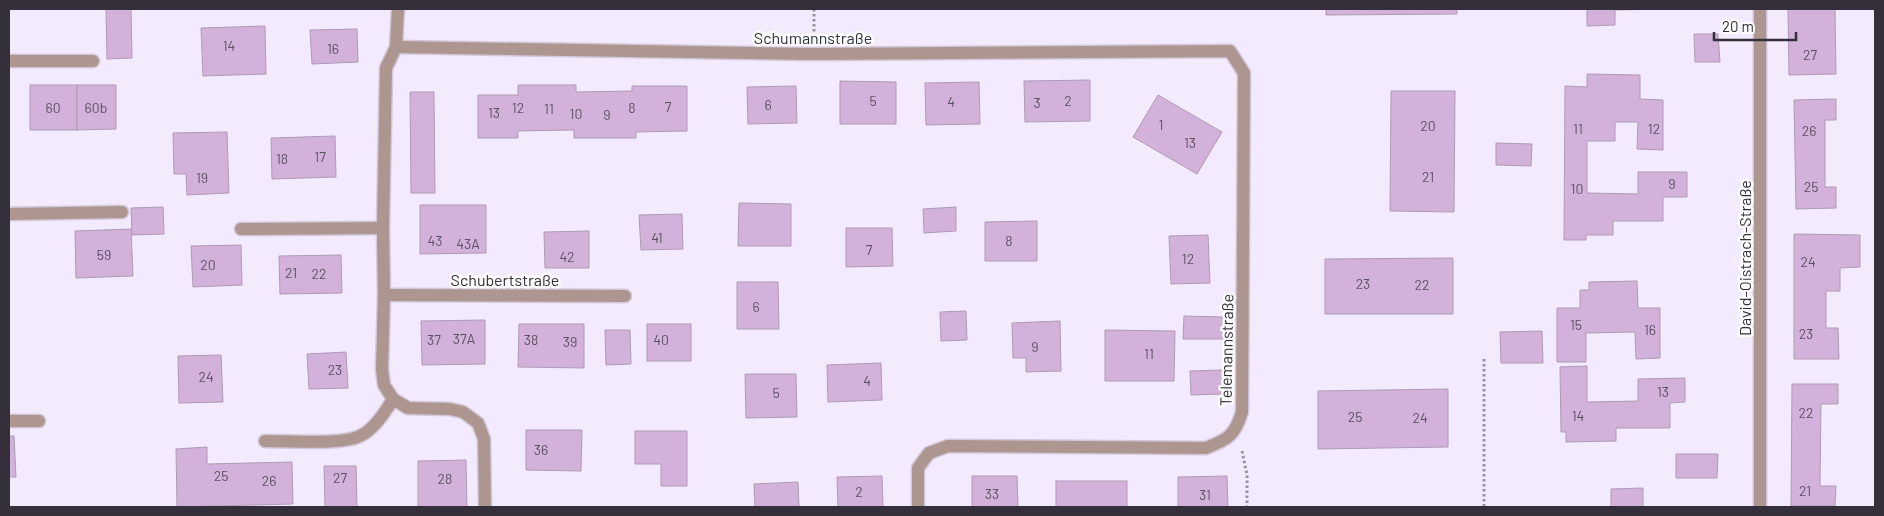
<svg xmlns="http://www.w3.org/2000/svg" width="1884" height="516" font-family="Barlow,sans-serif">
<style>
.building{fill:#d2b2da;stroke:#af9ab4}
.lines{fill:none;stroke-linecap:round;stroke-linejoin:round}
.minor-casing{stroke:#d2c8da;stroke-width:15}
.path{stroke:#9991a0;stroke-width:3;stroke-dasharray:2.5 2.5;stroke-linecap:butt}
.minor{stroke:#ad9690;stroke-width:12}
.labels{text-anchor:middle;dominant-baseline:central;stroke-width:5;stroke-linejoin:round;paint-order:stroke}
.number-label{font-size:14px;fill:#5c5063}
.street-label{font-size:16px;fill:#352f3b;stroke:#fcfcfc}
</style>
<rect width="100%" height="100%" fill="#f4eafd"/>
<g class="building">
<polygon points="106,9 131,9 132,58 107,59"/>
<polygon points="1326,9 1457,9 1457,14 1326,15"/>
<polygon points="1587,9 1669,9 1615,10 1615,25 1587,26"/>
<polygon points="1788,9 1835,9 1836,74 1789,75"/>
<polygon points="265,26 266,74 203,76 201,28"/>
<polygon points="357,29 358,62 312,64 310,30"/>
<polygon points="1694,34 1718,34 1720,62 1695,62"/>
<polygon points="1587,74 1640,75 1640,99 1663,100 1663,150 1637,149 1638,122 1615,122 1615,141 1587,141 1587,193 1638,194 1638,172 1687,172 1687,197 1663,197 1663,221 1613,221 1613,235 1586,235 1586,240 1564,240 1565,86 1587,87"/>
<polygon points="1090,80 1090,121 1025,122 1024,81"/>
<polygon points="840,81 896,82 896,124 840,124"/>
<polygon points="979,82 980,124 926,125 925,83"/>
<rect x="30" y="85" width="47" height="45"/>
<polygon points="77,85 116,85 116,129 77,130"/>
<polygon points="518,85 576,85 576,92 632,91 632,86 687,86 687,131 636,132 636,138 574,138 574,130 518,131 518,138 478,138 478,95 518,95"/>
<polygon points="796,86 797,123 748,124 747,87"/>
<polygon points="1391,91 1455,91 1454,212 1390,211"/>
<polygon points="410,92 434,92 435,193 411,193"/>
<polygon points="1158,95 1222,132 1197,174 1133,137"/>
<polygon points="1836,99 1836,120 1825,120 1825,187 1836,187 1836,208 1796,209 1794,100"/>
<polygon points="227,132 229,193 187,195 186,174 174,174 173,133"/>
<polygon points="335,136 336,177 272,179 271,138"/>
<polygon points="1496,143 1532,144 1531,166 1496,165"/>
<polygon points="739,203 791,204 791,246 738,246"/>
<polygon points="420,205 486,205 486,253 420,254"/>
<polygon points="163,207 164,234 132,235 131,208"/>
<polygon points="956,207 956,231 924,233 923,209"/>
<polygon points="682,214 683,249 641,250 639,215"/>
<polygon points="1037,221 1037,261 985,261 985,222"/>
<polygon points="846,228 892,228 893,266 846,267"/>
<polygon points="131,229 133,276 76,278 75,231"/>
<polygon points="589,231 589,268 545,268 544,232"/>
<polygon points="1794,234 1860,235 1860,267 1840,268 1840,291 1826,291 1826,328 1838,328 1839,359 1794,359"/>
<polygon points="1208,235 1210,283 1171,284 1169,236"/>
<polygon points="241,245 242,285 193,287 191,246"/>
<polygon points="341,255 342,293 280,294 279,256"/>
<polygon points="1453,258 1453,314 1325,314 1325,259"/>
<polygon points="1637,281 1638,308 1660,308 1660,358 1636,359 1635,332 1586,333 1586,362 1557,362 1557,308 1580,308 1580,290 1589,290 1589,282"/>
<polygon points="737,282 778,282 779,329 737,329"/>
<polygon points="966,311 967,340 941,341 940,312"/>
<polygon points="1184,316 1223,317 1223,339 1183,339"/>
<polygon points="485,320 485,364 422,365 421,321"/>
<polygon points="1060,321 1061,371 1026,372 1026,358 1013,358 1012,323"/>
<polygon points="519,324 584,324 584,368 518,367"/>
<rect x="647" y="324" width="44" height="37"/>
<polygon points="605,330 630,330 631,364 606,365"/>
<polygon points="1105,330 1175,331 1174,381 1105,381"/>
<polygon points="1542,331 1543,363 1501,363 1500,332"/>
<polygon points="346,352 348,388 309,389 307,354"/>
<polygon points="221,355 223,402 179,403 178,356"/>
<polygon points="881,363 882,400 828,402 827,365"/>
<polygon points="1587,366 1587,402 1638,401 1638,379 1685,378 1685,402 1670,403 1670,428 1616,428 1616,441 1566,442 1566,432 1561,432 1560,367"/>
<polygon points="1222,370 1223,394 1191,395 1190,371"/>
<polygon points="745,374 796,374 797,417 746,418"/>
<polygon points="1792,384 1838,384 1838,404 1821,404 1820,486 1836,486 1835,506 1791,506"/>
<polygon points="1448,389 1448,447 1318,449 1318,391"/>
<polygon points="526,430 582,430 581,471 526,470"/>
<polygon points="635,431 687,431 687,486 661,486 661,464 635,464"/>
<polygon points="9,436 14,436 16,477 9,477"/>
<polygon points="207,447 207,464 292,462 293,504 177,507 176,449"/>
<polygon points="1676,454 1718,454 1717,478 1676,478"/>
<polygon points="466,460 467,507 418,507 418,461"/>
<polygon points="324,466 356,466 357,507 325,507"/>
<polygon points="882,476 883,507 838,507 837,477"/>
<polygon points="972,476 1017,476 1018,507 972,507"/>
<polygon points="1227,476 1228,507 1178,507 1178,477"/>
<rect x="1056" y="481" width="71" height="26"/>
<polygon points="798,482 799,507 755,507 754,484"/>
<polygon points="1643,488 1643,507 1611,507 1611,489"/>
</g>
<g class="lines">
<defs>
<g id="minor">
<polyline points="398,9 396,47 386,68 383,228 384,295 382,369 384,385 393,399 408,408 450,409 463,412 478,423 484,439 485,507"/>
<path d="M396 47 814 54 1230 51 1244 73 1242 412C1235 435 1229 439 1206 448L948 446 929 453 918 468V507"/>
<polyline points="9,61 93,61"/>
<polyline points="9,214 122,212"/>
<polyline points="241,229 383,228"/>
<polyline points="384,295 625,296"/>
<polyline points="9,421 39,421"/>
<path d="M265 441C287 441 342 445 360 436 373 430 386 411 393 399"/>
<polyline points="1760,507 1760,9"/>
</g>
</defs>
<use href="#minor" class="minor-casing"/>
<g class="path">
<polyline points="814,9 814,33"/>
<polyline points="1484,359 1484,507"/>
<polyline points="1242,451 1247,475 1247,507"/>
</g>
<use href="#minor" class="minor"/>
</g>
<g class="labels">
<g class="number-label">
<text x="229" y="45">14</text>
<text x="333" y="48">16</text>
<text x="1810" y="54">27</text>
<text x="873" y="100">5</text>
<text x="1068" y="100">2</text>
<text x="951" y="101">4</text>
<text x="1037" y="102">3</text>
<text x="768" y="104">6</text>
<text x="668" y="106">7</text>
<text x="53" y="107">60</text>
<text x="96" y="107">60b</text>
<text x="518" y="107">12</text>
<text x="632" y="107">8</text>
<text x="549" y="108">11</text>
<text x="494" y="112">13</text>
<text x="576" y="113">10</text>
<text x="607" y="114">9</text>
<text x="1161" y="124">1</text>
<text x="1428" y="125">20</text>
<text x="1578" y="128">11</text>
<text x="1654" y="128">12</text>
<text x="1809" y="130">26</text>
<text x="1190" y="142">13</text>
<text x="320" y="156">17</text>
<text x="282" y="158">18</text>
<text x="1428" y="176">21</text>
<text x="202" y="177">19</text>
<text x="1672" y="183">9</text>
<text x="1811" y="186">25</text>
<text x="1577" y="188">10</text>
<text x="657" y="237">41</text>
<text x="435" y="240">43</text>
<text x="1009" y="240">8</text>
<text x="468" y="243">43A</text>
<text x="869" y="249">7</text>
<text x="104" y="254">59</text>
<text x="567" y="256">42</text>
<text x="1188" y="258">12</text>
<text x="1808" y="261">24</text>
<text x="208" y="264">20</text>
<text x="291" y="272">21</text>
<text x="319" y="273">22</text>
<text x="1363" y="283">23</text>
<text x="1422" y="284">22</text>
<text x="756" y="306">6</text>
<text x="1576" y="324">15</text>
<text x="1650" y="329">16</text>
<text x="1806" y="333">23</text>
<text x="464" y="338">37A</text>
<text x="434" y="339">37</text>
<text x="531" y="339">38</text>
<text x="661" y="339">40</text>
<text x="570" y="341">39</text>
<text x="1035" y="346">9</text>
<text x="1149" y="353">11</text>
<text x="335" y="369">23</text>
<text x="206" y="376">24</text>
<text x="867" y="380">4</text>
<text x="1663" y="391">13</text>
<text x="776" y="392">5</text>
<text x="1806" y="412">22</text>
<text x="1578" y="415">14</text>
<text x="1355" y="416">25</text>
<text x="1420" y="417">24</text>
<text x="541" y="449">36</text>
<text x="221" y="475">25</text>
<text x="340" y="477">27</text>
<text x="445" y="478">28</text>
<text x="269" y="480">26</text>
<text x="1805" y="490">21</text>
<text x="859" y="491">2</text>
<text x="992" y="493">33</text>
<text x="1205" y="494">31</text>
</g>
<g class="street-label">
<text x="813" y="37">Schumannstraße</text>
<text transform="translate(1744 258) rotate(-90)">David-Oistrach-Straße</text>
<text x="505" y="279">Schubertstraße</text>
<text transform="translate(1226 350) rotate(-89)">Telemannstraße</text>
</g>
</g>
<rect width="1884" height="516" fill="none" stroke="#352f3b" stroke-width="20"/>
<path d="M1714 32v8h82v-8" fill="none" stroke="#352f3b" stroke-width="2.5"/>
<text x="1722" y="32" font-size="15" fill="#352f3b" stroke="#fcfcfc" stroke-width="4" paint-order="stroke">20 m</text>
</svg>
